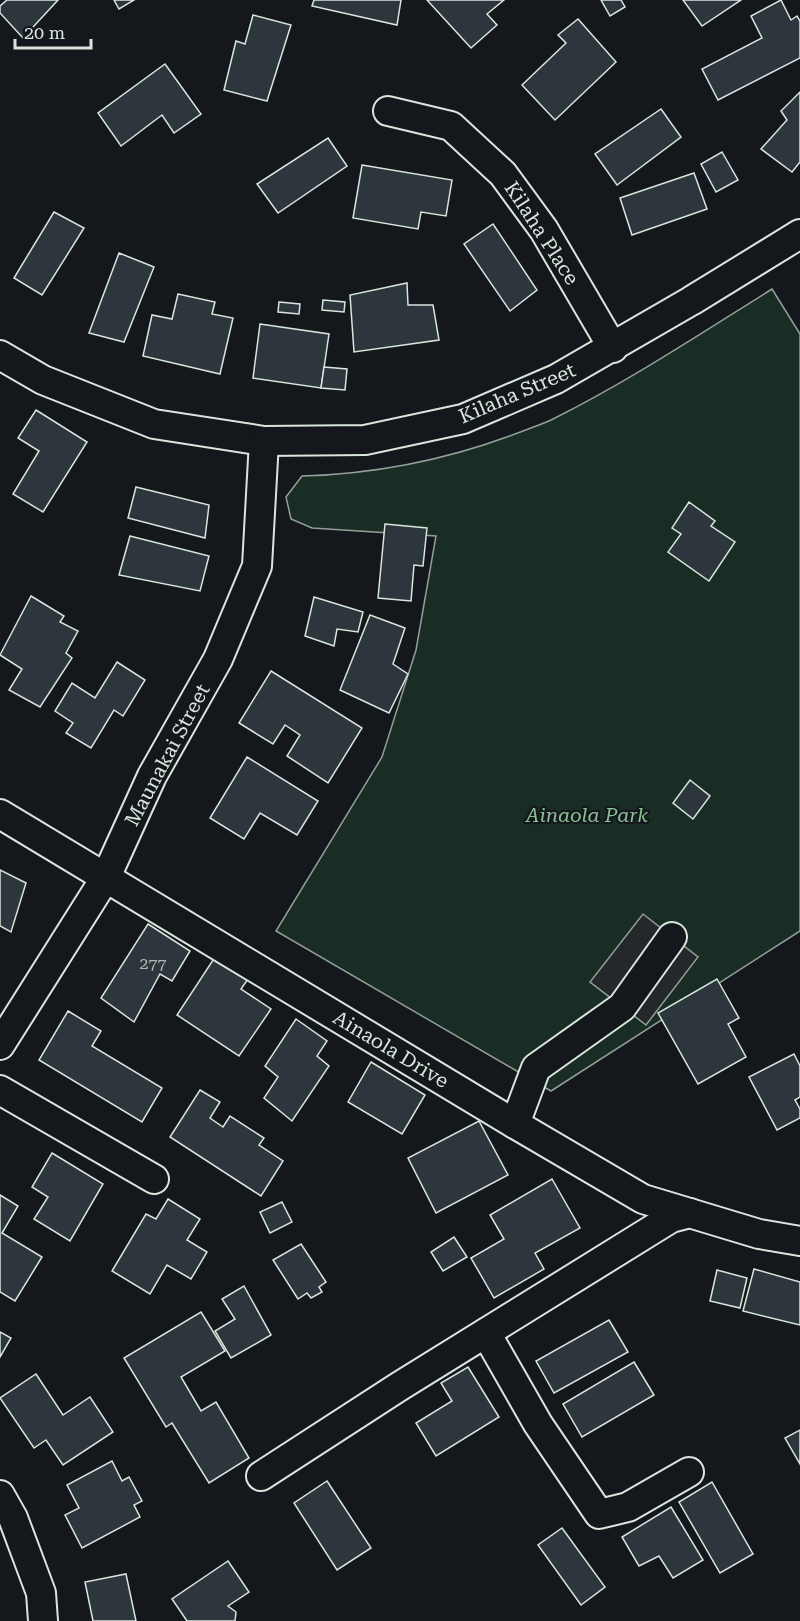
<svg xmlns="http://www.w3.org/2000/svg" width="800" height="1621" font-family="'Roboto Serif',serif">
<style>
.green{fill:#1a2d24;stroke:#939e99;stroke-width:1.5}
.parking{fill:#24282b;stroke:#939e99;stroke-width:1.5}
.building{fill:#2c363c;stroke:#d8e6dc;stroke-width:1.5}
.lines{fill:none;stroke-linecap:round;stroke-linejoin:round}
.minor-casing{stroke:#d8e6dc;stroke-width:32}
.minor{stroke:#14181c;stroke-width:28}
.labels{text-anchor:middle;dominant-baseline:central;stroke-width:4.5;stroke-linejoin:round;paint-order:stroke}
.number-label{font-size:16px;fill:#adbab4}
.street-label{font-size:20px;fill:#d8e6dc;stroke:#14181c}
.park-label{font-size:20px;font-style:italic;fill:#8ac095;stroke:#14181c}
</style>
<rect width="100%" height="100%" fill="#14181c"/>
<path class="green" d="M772 289 800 334V931L551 1091 276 931 382 757 416 650 436 536 312 528 291 519 286 497 302 476C375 474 446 460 515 434 527 429 541 425 553 419 629 381 700 334 772 289Z"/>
<polygon class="parking" points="643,914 698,957 646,1025 590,982"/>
<g class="building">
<polygon points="7,0 58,0 23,38 0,13 0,6"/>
<polygon points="114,0 134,0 119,9"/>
<polygon points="314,0 401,0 397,25 312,6"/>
<polygon points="427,0 504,0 487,14 497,25 471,48"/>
<polygon points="601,0 621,0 625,7 610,16"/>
<polygon points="683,0 741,0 702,26"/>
<polygon points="781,0 791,20 797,16 800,21 800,58 718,100 702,69 762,38 751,16"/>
<polygon points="253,15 291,25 267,101 224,90 236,41 245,44"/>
<polygon points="578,19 616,62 555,120 522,85 566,43 558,35"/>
<polygon points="165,64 201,114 174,133 162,115 121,146 98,113"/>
<polygon points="800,92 800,162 792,172 761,149 787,120 781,111"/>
<polygon points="661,109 681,137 617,185 595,154"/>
<polygon points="328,138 347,166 278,213 257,184"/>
<polygon points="722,152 738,180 716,192 701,164"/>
<polygon points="362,165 452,180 446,216 421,212 418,229 353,218"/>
<polygon points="694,173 707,209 632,235 620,198"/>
<polygon points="54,212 84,228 42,295 14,278"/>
<polygon points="493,224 537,290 510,311 464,244"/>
<polygon points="119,253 154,267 124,342 89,333"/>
<polygon points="407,283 408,305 433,305 439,340 354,352 350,295"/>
<polygon points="178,294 215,302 212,314 233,318 220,374 143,356 152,315 172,319"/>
<polygon points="323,300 345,302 344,312 322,310"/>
<polygon points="279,302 300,304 299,314 278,312"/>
<polygon points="260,324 329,334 321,388 253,378"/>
<polygon points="324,367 347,369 345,390 321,388"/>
<polygon points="36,410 87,442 43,512 13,494 39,451 18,438"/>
<polygon points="136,487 209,505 205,538 128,518"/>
<polygon points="689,502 715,521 711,526 735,542 709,581 668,552 681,534 672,528"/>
<polygon points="385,524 427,528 423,566 414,565 411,601 378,598"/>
<polygon points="130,536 209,556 200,591 119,575"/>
<polygon points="31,596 64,616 60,622 78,631 66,653 72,658 40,707 9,690 22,669 0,655"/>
<polygon points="314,597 363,612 358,632 337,629 334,646 305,636"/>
<polygon points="370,615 405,628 393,664 408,674 389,713 340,690"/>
<polygon points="117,662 145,680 123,716 114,710 91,748 66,733 73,723 55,711 72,683 95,698"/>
<polygon points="271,671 362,728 328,783 287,756 300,735 285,725 273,744 239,723"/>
<polygon points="247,757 318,801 297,835 260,813 244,839 210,818"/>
<polygon points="690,780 710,796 693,819 673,803"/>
<polygon points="0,870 26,883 11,932 0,926"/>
<polygon points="148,924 190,951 172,981 160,974 134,1022 101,998"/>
<polygon points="217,954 250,976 241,989 271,1009 239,1056 177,1015"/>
<polygon points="717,979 739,1018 728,1024 746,1057 698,1084 658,1013"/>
<polygon points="68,1011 101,1031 92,1046 162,1088 142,1122 39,1060"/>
<polygon points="296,1019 327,1041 317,1056 329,1066 292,1121 264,1098 278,1077 265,1066"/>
<polygon points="794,1054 800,1066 800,1097 795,1100 800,1109 800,1118 777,1130 749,1077"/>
<polygon points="371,1062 425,1095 402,1134 348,1102"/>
<polygon points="200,1090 220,1102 210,1118 223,1127 230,1116 264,1138 259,1145 283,1161 261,1196 170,1137"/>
<polygon points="479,1121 508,1175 436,1213 408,1158"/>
<polygon points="52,1153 103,1184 70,1241 34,1219 48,1197 32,1187"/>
<polygon points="552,1179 580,1228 535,1253 544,1269 494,1298 471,1258 504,1239 490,1215"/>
<polygon points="0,1195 18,1206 2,1233 42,1257 15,1301 0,1292"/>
<polygon points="168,1199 200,1219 187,1240 207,1252 191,1279 167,1265 150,1294 112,1271 146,1214 156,1219"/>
<polygon points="282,1202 292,1222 270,1233 260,1212"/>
<polygon points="454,1237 467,1257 443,1271 431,1252"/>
<polygon points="301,1244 326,1282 319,1287 322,1292 311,1298 307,1293 298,1299 273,1260"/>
<polygon points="754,1269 800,1282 800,1325 743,1311"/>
<polygon points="717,1270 747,1278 740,1308 710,1301"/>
<polygon points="244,1286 271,1335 231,1358 215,1331 235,1319 222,1299"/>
<polygon points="201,1312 225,1351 181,1377 201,1411 216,1402 249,1458 209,1483 172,1423 166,1427 124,1358"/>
<polygon points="609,1320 628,1352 554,1393 536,1361"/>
<polygon points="0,1332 11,1338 0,1357"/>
<polygon points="634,1362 654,1395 582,1437 563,1404"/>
<polygon points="468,1367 499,1417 436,1456 416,1423 452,1401 441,1383"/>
<polygon points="36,1374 63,1415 90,1397 113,1432 63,1465 46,1440 34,1448 0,1398"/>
<polygon points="800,1430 800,1464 785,1438"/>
<polygon points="112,1461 122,1481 129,1477 142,1501 134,1505 140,1517 82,1548 65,1515 79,1508 67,1485"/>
<polygon points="327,1481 371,1548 337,1570 294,1503"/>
<polygon points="712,1482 753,1554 720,1573 679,1502"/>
<polygon points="671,1507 703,1560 673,1578 659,1556 639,1566 622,1537"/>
<polygon points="562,1528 605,1587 581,1605 538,1545"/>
<polygon points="228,1561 249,1592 228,1606 236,1612 235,1621 187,1621 172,1599"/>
<polygon points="126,1574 136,1621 93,1621 85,1582"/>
</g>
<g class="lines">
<defs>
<g id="minor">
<polyline points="388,111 451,126 503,174 544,230 613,348"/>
<polyline points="0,355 43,380 154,424 264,441 365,440 463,419 556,379 691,301 800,234"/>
<polyline points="0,814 515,1124 643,1199 759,1234 800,1241"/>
<polyline points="0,1045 106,877 152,776 218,659 257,566 264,441"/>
<polyline points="0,1090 154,1179"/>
<polyline points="515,1124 536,1068 622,1007 672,937"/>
<polyline points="486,1333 538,1424 599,1514 628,1507 689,1472"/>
<polyline points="261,1476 400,1386 671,1218 690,1213"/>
<polyline points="0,1495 13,1518 41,1593 43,1621"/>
</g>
</defs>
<use href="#minor" class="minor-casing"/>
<use href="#minor" class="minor"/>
</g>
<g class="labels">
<g class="number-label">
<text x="153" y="963">277</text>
</g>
<g class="street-label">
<text transform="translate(542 233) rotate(57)">Kilaha Place</text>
<text transform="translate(517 393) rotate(-23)">Kilaha Street</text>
<text transform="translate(167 755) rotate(-62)">Maunakai Street</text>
<text transform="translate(391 1049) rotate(31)">Ainaola Drive</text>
</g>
<g class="park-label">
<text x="587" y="815">Ainaola Park</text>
</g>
</g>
<path d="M15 39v9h76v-9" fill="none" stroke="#d8e6dc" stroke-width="3"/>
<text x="24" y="39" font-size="18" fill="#d8e6dc" stroke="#14181c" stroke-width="4.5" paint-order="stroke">20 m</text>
</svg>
